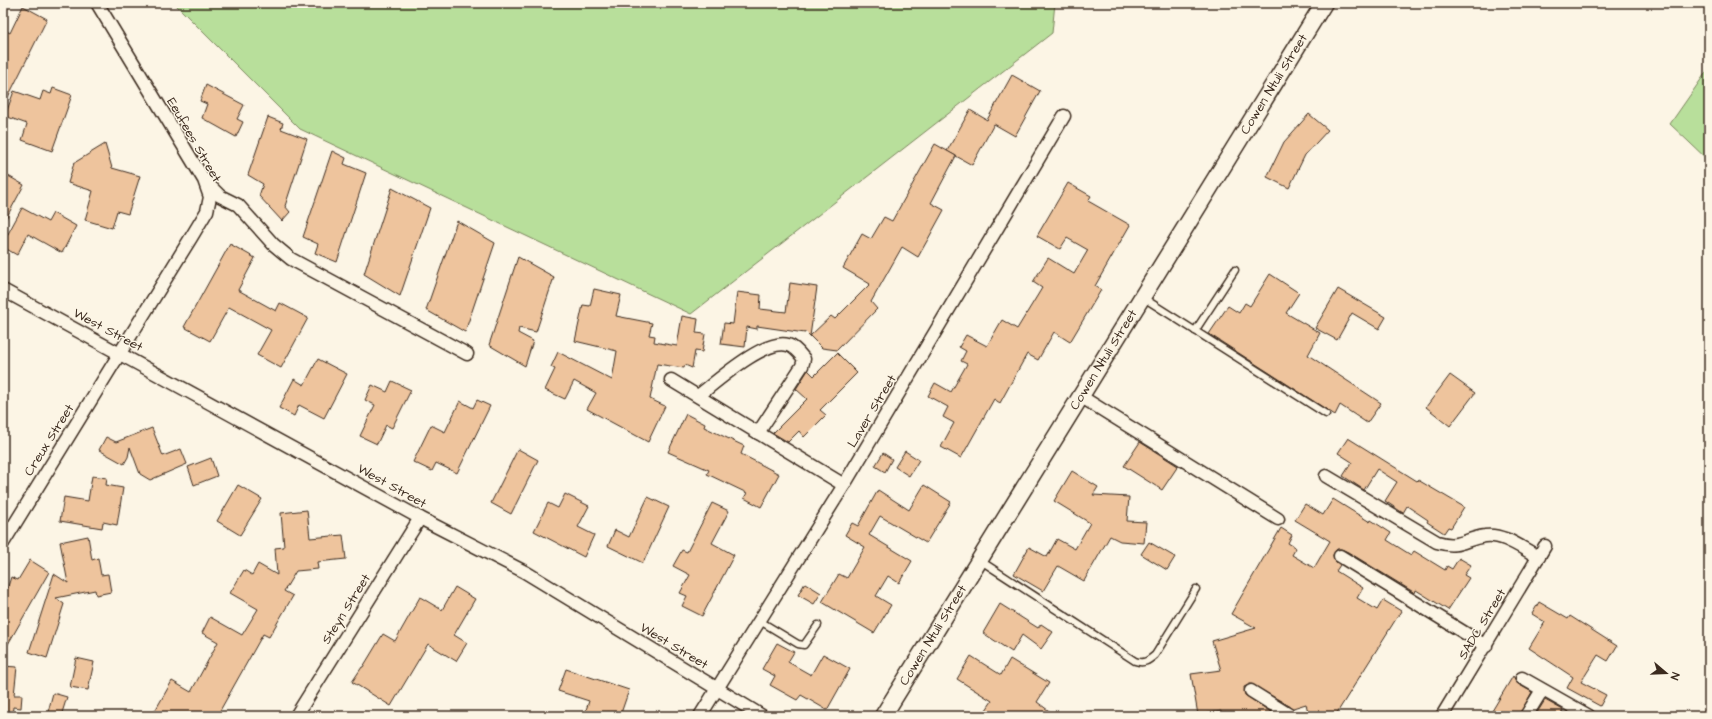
<svg xmlns="http://www.w3.org/2000/svg" width="1712" height="719" font-family="'Architects Daughter',sans-serif">
<style>
.green{fill:#b8df9b;stroke:#7a845c}
.building{fill:#eec49d;stroke:#3b2a1e}
.lines{fill:none;stroke-linecap:round;stroke-linejoin:round}
.service-casing{stroke:#3b2a1e;stroke-width:9}
.minor-casing{stroke:#3b2a1e;stroke-width:15}
.tertiary-casing{stroke:#3b2a1e;stroke-width:19}
.service{stroke:#fcf5e5;stroke-width:6}
.minor{stroke:#fcf5e5;stroke-width:12}
.tertiary{stroke:#fcf5e5;stroke-width:16}
.labels{text-anchor:middle;dominant-baseline:central;stroke-width:3;stroke-linejoin:round;paint-order:stroke}
.street-label{font-size:13px;fill:#3b2a1e;stroke:#fcf5e5}
</style>
<rect width="100%" height="100%" fill="#fcf5e5"/>
<filter id="ink" filterUnits="userSpaceOnUse"><feTurbulence type="fractalNoise" baseFrequency=".025" numOctaves="2"/><feDisplacementMap in="SourceGraphic" scale="8" xChannelSelector="R" yChannelSelector="G"/><feConvolveMatrix kernelMatrix="1 2 1 2 8 2 1 2 1" color-interpolation-filters="sRGB"/></filter>
<g filter="url(#ink)">
<g class="green">
<polygon points="174,3 1055,3 1052,33 691,314 300,129"/>
<polygon points="1709,68 1709,161 1670,124"/>
</g>
<g class="building">
<polygon points="23,6 47,19 3,107 3,29 10,33"/>
<polygon points="1012,75 1040,91 1015,136 994,124 972,165 947,151 970,110 987,120"/>
<polygon points="206,85 244,105 237,119 243,122 236,137 202,118 207,104 200,101"/>
<polygon points="53,88 72,95 52,151 22,140 27,124 5,116 14,91 40,100 43,91 51,94"/>
<polygon points="1309,114 1328,130 1305,155 1289,188 1267,177 1284,142"/>
<polygon points="268,117 283,123 281,129 307,139 285,206 290,212 282,221 259,196 263,184 248,175"/>
<polygon points="105,144 112,168 140,176 128,214 117,211 112,228 85,220 93,191 68,183 74,163"/>
<polygon points="935,144 956,156 931,203 944,210 927,241 918,257 902,247 871,302 877,309 837,350 822,348 810,336 831,316 835,319 870,284 843,268 862,234 871,239 884,217 892,221"/>
<polygon points="332,151 346,158 344,164 366,173 337,262 315,253 318,244 303,237"/>
<polygon points="3,173 24,185 3,224"/>
<polygon points="1068,183 1091,196 1088,201 1130,225 1095,286 1101,290 1070,342 1054,332 1038,360 1027,354 1000,403 994,399 961,458 941,447 954,423 943,417 948,407 928,396 935,383 951,392 967,364 961,361 966,351 959,347 966,335 987,346 1002,320 1017,329 1042,288 1033,282 1048,258 1074,274 1088,250 1067,238 1060,249 1037,236"/>
<polygon points="392,188 430,208 400,296 364,274"/>
<polygon points="22,208 48,222 53,213 76,226 62,253 28,234 17,255 3,247 3,243"/>
<polygon points="457,221 495,243 465,332 426,310"/>
<polygon points="230,244 255,258 238,290 276,311 280,303 308,318 281,368 257,355 271,330 229,307 210,341 184,327"/>
<polygon points="518,257 554,277 536,332 519,328 518,333 533,341 525,366 489,345"/>
<polygon points="1270,274 1299,293 1286,313 1320,333 1308,355 1381,403 1367,423 1340,405 1335,415 1209,334 1228,306 1239,313 1245,303 1250,306"/>
<polygon points="790,283 817,287 810,336 805,331 805,333 757,326 757,329 747,327 745,347 721,344 724,323 733,324 737,292 761,295 760,309 786,312"/>
<polygon points="594,289 621,295 616,316 652,323 649,335 655,336 654,342 677,346 682,316 698,319 696,333 705,334 702,352 695,351 692,368 685,365 684,368 657,364 650,399 665,406 648,442 587,409 596,393 574,381 565,399 545,390 555,369 551,367 558,352 612,380 617,351 575,341 583,305 590,306"/>
<polygon points="1338,289 1386,317 1379,329 1352,313 1337,340 1315,328"/>
<polygon points="837,353 857,373 820,410 826,415 804,437 799,431 788,442 773,433 807,399 796,389 808,370 814,376"/>
<polygon points="318,359 347,374 324,418 299,405 294,416 279,408 294,379 304,385"/>
<polygon points="1450,375 1475,393 1450,426 1426,407"/>
<polygon points="392,381 411,390 392,428 386,425 377,444 360,436 375,405 365,400 372,385 387,392"/>
<polygon points="477,400 490,406 457,473 436,463 432,471 413,462 431,425 445,432 460,401 473,408"/>
<polygon points="686,414 705,424 704,427 744,446 741,454 779,474 761,507 744,498 747,493 707,474 709,470 668,452"/>
<polygon points="152,428 163,456 181,449 187,464 150,480 140,474 130,447 128,457 124,464 99,450 106,437 116,442"/>
<polygon points="1348,438 1417,481 1418,480 1464,507 1451,528 1448,527 1444,533 1427,522 1428,520 1407,506 1403,513 1385,501 1397,482 1377,469 1364,490 1343,476 1352,462 1338,453"/>
<polygon points="1140,442 1178,466 1162,490 1124,466"/>
<polygon points="518,449 538,460 511,514 491,503"/>
<polygon points="905,451 919,460 909,476 895,467"/>
<polygon points="883,453 892,459 885,472 875,466"/>
<polygon points="211,458 217,476 194,485 188,467"/>
<polygon points="1072,471 1098,487 1093,495 1129,497 1127,521 1146,522 1144,543 1120,541 1110,536 1084,581 1058,566 1043,591 1014,574 1029,547 1047,557 1057,539 1075,549 1090,523 1054,501"/>
<polygon points="92,476 107,478 106,485 123,488 117,525 103,522 102,528 60,521 64,497 88,501"/>
<polygon points="238,485 262,499 240,535 217,521"/>
<polygon points="924,485 951,502 926,543 880,516 869,535 912,561 899,583 888,576 876,596 891,605 874,633 822,602 839,574 847,578 865,547 845,535 852,523 858,526 878,490 909,510"/>
<polygon points="565,494 589,506 578,527 594,535 584,557 534,531 548,503 558,508"/>
<polygon points="648,497 669,507 643,563 608,546 615,530 629,537"/>
<polygon points="1333,499 1370,522 1371,520 1391,533 1387,540 1411,555 1414,551 1445,570 1447,566 1452,569 1459,558 1471,565 1464,575 1469,578 1448,610 1416,590 1415,593 1348,552 1341,549 1337,549 1333,555 1334,560 1340,565 1336,571 1363,588 1357,598 1377,610 1383,600 1401,611 1335,716 1309,716 1306,704 1293,708 1251,684 1244,687 1245,695 1277,716 1221,716 1221,711 1198,715 1191,674 1221,670 1212,641 1256,628 1231,614 1281,528 1292,535 1288,543 1296,548 1292,555 1314,568 1330,541 1295,520 1305,504 1323,515"/>
<polygon points="712,503 729,511 712,543 734,555 702,616 682,606 687,596 680,593 690,575 673,566 682,550 687,552"/>
<polygon points="307,510 310,538 343,535 346,559 317,562 318,569 296,571 284,591 293,596 269,637 263,634 217,716 152,716 172,681 191,692 218,642 202,633 210,617 242,635 258,609 230,593 244,570 252,575 258,564 277,575 275,548 284,547 281,513"/>
<polygon points="88,536 92,560 98,558 101,575 108,574 111,592 96,595 95,590 56,598 64,604 47,658 29,652 54,574 68,583 60,542"/>
<polygon points="1149,542 1175,557 1167,570 1141,554"/>
<polygon points="30,560 49,572 3,653 3,602 11,577 18,580"/>
<polygon points="805,583 821,593 814,604 798,595"/>
<polygon points="455,587 475,599 454,635 467,643 456,661 428,644 391,706 352,682 362,667 363,667 383,634 395,641 420,597 442,610"/>
<polygon points="1539,602 1568,619 1570,616 1617,646 1608,661 1598,655 1581,682 1606,695 1600,706 1567,688 1573,677 1529,648 1545,622 1532,614"/>
<polygon points="1000,604 1038,628 1041,624 1053,632 1041,649 1022,635 1012,652 983,633"/>
<polygon points="777,643 794,652 788,662 811,675 823,654 850,669 827,710 801,695 797,700 770,685 775,676 762,669"/>
<polygon points="971,656 1001,675 1010,659 1049,683 1037,702 1056,716 982,716 992,701 957,679"/>
<polygon points="76,658 94,662 88,690 70,687"/>
<polygon points="3,666 17,667 14,695 22,695 21,708 13,707 12,716 3,716"/>
<polygon points="566,669 629,690 620,716 608,712 607,716 584,716 589,701 558,691"/>
<polygon points="1513,676 1518,684 1532,692 1519,716 1489,716"/>
<polygon points="53,693 67,697 61,716 48,712"/>
<polygon points="1545,700 1563,710 1560,716 1535,716"/>
</g>
<g class="lines">
<defs>
<g id="service">
<polyline points="1142,297 1326,414"/>
<polyline points="1195,331 1235,270"/>
<path d="M981 561 1135 661C1144 664 1148 661 1155 655L1196 589"/>
<polyline points="760,621 798,644 804,645 818,625"/>
</g>
<g id="minor">
<polyline points="206,182 220,196 238,205 273,244 291,259 467,354"/>
<polyline points="3,290 420,518 525,572 762,716"/>
<polyline points="671,380 844,485"/>
<path d="M698 396C716 382 765 338 788 345 795 347 800 354 804 359L802 366 758 433"/>
<polyline points="1080,396 1278,519"/>
<path d="M1326 476 1437 542C1461 549 1463 539 1485 536 1503 533 1523 549 1539 557"/>
<polyline points="3,543 192,236 207,211 210,197 204,180 97,3"/>
<polyline points="1340,556 1486,646"/>
<polyline points="1522,678 1589,716"/>
<polyline points="1251,691 1291,716"/>
<polyline points="296,716 420,518"/>
<polyline points="700,716 844,485 1064,116"/>
<polyline points="1442,716 1545,546"/>
<polyline points="1526,716 1542,690"/>
</g>
<g id="tertiary">
<path id="s1" d="M883 716 1324 3"/>
</g>
</defs>
<use href="#service" class="service-casing"/>
<use href="#minor" class="minor-casing"/>
<use href="#tertiary" class="tertiary-casing"/>
<use href="#service" class="service"/>
<use href="#minor" class="minor"/>
<use href="#tertiary" class="tertiary"/>
</g>
</g>
<g class="labels">
<g class="street-label">
<text stroke="none"><textPath href="#s1" startOffset="743">Cowen Ntuli Street</textPath></text>
<text transform="translate(194 140) rotate(60)">Eeufees Street</text>
<text transform="translate(108 330) rotate(28)">West Street</text>
<text stroke="none"><textPath href="#s1" startOffset="419">Cowen Ntuli Street</textPath></text>
<text transform="translate(872 411) rotate(-59)">Laver Street</text>
<text transform="translate(49 440) rotate(-58)">Creux Street</text>
<text transform="translate(392 486) rotate(29)">West Street</text>
<text transform="translate(346 609) rotate(-58)">Steyn Street</text>
<text transform="translate(1482 624) rotate(-59)">SADC Street</text>
<text stroke="none"><textPath href="#s1" startOffset="95">Cowen Ntuli Street</textPath></text>
<text transform="translate(674 646) rotate(31)">West Street</text>
</g>
</g>
<rect width="1712" height="719" fill="none" stroke="#fcf5e5" stroke-width="16"/>
<rect x="8" y="8" width="1696" height="703" fill="none" stroke="#3b2a1e" stroke-width="1.5" filter="url(#ink)"/>
<g transform="translate(1666 673) rotate(109)" stroke="#fcf5e5" stroke-width="3" paint-order="stroke">
<path d="M0-3L7 15L0 10L-7 15Z" fill="#3b2a1e"/>
<text y="-6" font-size="11" font-weight="bold" text-anchor="middle" fill="#3b2a1e">N</text>
</g>
</svg>
